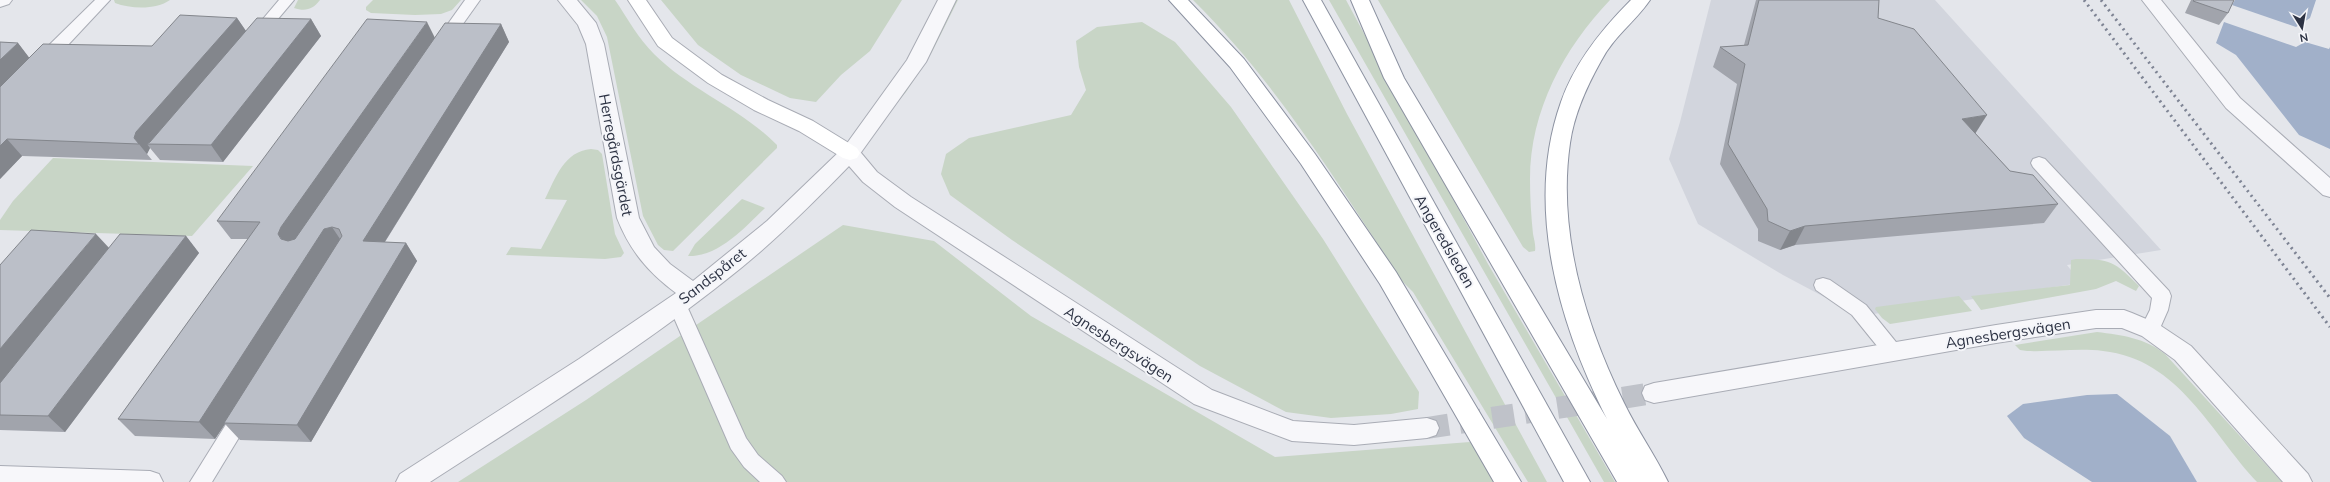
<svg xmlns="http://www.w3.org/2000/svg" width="2330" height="482" font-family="Mulish,sans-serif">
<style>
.built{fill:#d2d5dd}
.green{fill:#c8d5c6}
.water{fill:#a1b0c9}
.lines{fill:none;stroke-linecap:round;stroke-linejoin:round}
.minor-tunnel{stroke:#bfc2c9;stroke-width:22;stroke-dasharray:22 11;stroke-linecap:butt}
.service-casing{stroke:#a9acb5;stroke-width:2}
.minor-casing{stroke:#a9acb5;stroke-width:2}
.tertiary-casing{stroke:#a9acb5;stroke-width:2}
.secondary-casing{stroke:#a9acb5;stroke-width:2}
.trunk-casing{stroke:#8c92a1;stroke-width:2}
.service{fill:#f7f7fa;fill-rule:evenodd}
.minor{fill:#f7f7fa;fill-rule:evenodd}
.tertiary{fill:#f7f7fa;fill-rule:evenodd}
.secondary{fill:#fff;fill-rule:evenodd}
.trunk{fill:#fff;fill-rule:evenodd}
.rail{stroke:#7e8494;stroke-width:3;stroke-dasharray:2 4;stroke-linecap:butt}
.wall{fill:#a1a4ac}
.shaded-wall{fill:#83868c}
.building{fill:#bbbfc8;stroke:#83868c}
.labels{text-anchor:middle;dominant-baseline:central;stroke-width:4;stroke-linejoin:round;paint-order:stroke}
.street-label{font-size:15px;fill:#2c3243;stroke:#f4f5f9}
</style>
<rect width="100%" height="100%" fill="#e4e6eb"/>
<polygon class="built" points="1711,0 1935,0 2161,250 2067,265 2081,283 1860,316 1783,275 1698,224 1669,159 1680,122"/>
<g class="green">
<path d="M114 0H170C156 10 131 9 115 3Z"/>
<path d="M298 0H320C313 9 306 12 294 8Z"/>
<polygon points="373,0 461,0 452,10 441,14 415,15 371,13 366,10 366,7"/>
<path d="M581 0H615C628 19 638 38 654 54 690 90 742 109 777 145V148L673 251 664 250 658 245 643 216 607 37 597 16Z"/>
<polygon points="661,0 902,0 870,51 841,75 816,102 790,98 741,75 698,45"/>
<polygon points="948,0 958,0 932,52 906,92 890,111"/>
<path d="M1193 0H1289L1347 114 1547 482H1528L1413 292 1401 280C1337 182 1277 83 1193 0Z"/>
<polygon points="1329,0 1346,0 1488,264 1615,482 1604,482"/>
<path d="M1378 0H1610C1564 48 1530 111 1530 179 1530 197 1531 215 1533 234 1534 239 1536 246 1535 251L1529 252 1523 247Z"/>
<polygon points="1142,22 1175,42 1231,107 1323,239 1419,392 1418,409 1391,414 1331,418 1286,412 1200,366 1012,240 950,195 941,174 946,154 969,138 1071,115 1086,90 1079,67 1076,41 1097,27"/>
<path d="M591 149 598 150 602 154 615 234 624 253 621 257 605 259 506 255 511 247 541 249 567 200 545 199C555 179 564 151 591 149Z"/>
<polygon points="53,158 253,166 192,236 0,230 0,220 13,201"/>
<path d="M742 199 765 208C745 227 719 257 688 256L695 244Z"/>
<polygon points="843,225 934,241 1031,316 1275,457 1483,441 1504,482 458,482 586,400"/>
<path d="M2076 259C2111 259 2114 261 2139 286L2136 291 2116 281 2096 289 1981 310 1971 296 2070 285 2071 260Z"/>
<polygon points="1959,296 1972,311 1890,324 1882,318 1875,309 1876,307"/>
<path d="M2097 332C2122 335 2145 338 2165 354L2282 482H2257C2211 433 2179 359 2103 351 2078 348 2052 352 2027 351L2020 350 2015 345Z"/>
</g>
<g class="water">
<polygon points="2235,0 2316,0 2310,18 2296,27 2232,5"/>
<polygon points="2224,22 2296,47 2305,42 2329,49 2330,47 2330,149 2299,135 2236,55 2216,43"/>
<polygon points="2117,394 2170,436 2197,482 2092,482 2024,438 2007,416 2023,404 2087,395"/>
</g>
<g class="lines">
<polyline class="minor-tunnel" points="1427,428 1654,393"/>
<defs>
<g id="service">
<polygon points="95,0 110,0 53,61 41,61 39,57 41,53"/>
<polygon points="279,0 294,0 261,39 251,39 248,36 251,33"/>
<polygon points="465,0 480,0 448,45 438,45 435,42"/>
<polygon points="2039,157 2045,159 2169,291 2171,296 2168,310 2157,335 2150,337 2143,335 2140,330 2150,310 2152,298 2033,167 2031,163 2033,159"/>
<polygon points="1823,278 1830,280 1866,305 1900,347 1903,352 1900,357 1893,360 1886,357 1852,315 1816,290 1814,285 1816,280"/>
<polygon points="677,297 684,299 686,304 746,438 758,455 782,476 786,482 760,482 744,467 731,449 668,304 670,299"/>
<polygon points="245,403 252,405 255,411 212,482 190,482 238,405"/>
</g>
<g id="minor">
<polygon points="0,0 12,0 9,4 0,7"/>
<path d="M558 0H577L596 23 604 44 639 218 654 247 670 264 693 281 767 221 843 148 850 146 857 148 877 172 911 197 1212 390 1293 421 1354 425 1427 418 1436 421 1439 428 1436 435 1427 438 1354 445 1292 441 1194 404 895 207 863 182 849 166C815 201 780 236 741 268 644 347 535 414 430 482H396L400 474 579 359 676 293C648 272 630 251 617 218L586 44 578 25Z"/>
<polygon points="2142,0 2161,0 2240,98 2330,178 2330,197 2323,195 2226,108"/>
<polygon points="2096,310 2124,310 2132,313 2158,324 2191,346 2308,474 2312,482 2283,482 2175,360 2142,336 2122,328 2096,328 1996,343 1654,403 1645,400 1642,393 1645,386 1654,383 1996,325"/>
<polygon points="0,466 150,471 159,474 163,482 0,482"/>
</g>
<polygon id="tertiary" points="938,0 956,0 926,62 857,158 850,160 843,158 840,153 907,60"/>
<polygon id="secondary" points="628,0 646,0 672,38 722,75 768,100 813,121 857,148 860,153 857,158 850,160 843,158 799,131 754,110 708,83 658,46"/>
<g id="trunk">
<polygon points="1169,0 1188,0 1244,59 1315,154 1396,272 1521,482 1494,482 1380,284 1301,164 1230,67"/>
<polygon points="1303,0 1321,0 1590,482 1564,482"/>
<path d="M1351 0H1369L1404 78 1607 419C1559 324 1524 206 1561 102 1575 62 1602 29 1631 0H1650C1635 22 1613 37 1601 61 1587 86 1574 114 1570 143 1557 231 1585 324 1624 403 1637 430 1655 455 1668 482H1617L1384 78Z"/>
</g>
</defs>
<use href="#service" class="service-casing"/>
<use href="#minor" class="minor-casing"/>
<use href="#tertiary" class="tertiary-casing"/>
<use href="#secondary" class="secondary-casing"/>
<use href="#trunk" class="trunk-casing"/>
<use href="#service" class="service"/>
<use href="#minor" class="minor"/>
<use href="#tertiary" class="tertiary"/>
<use href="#secondary" class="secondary"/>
<use href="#trunk" class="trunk"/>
<g class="rail">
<polyline points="2084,0 2330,327"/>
<polyline points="2101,0 2330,298"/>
</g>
</g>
<g class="wall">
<polygon points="1756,0 1879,0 1878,18 1976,134 2010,171 2058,204 2044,223 1795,245 1780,250 1758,241 1758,229 1720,164 1737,84 1713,67 1720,47 1744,45"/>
<polygon points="2191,0 2234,0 2228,13 2219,25 2185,13"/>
<polygon points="237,18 246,31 311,19 321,36 223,162 160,160 150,148 147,154 152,160 22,156 0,179 0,42 18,43 29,58 152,46"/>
<polygon points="501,24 509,42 385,242 406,243 417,261 311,442 240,440 225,424 215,439 135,436 118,419 248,239 231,239 217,221 435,38"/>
<polygon points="186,236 199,253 65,432 0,430 0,265"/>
</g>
<g class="shaded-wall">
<polygon points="237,18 248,34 153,144 147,144 150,148 147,154 134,138 136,132"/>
<polygon points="311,19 321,36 223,162 211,145"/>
<polygon points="427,22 436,40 291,252 278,234 281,227"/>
<polygon points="501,24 509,42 374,259 363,241"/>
<polygon points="18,43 31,60 0,90 0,60"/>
<polygon points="1987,115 1975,134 1962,119"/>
<polygon points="7,139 22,156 0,179 0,146"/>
<polygon points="1805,226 1795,245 1780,250 1790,231"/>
<polygon points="332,227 344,245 224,423 225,424 215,439 199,422 324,229"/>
<polygon points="96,234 111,250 0,387 0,349"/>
<polygon points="186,236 199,253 65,432 48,416"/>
<polygon points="406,243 417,261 311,442 297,425"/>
</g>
<g class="building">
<polygon points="1759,0 1879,0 1878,18 1914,29 1987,115 1962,119 2010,171 2033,175 2058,204 1805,226 1790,231 1768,221 1767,209 1728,144 1745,64 1720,47 1748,45"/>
<polygon points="2194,0 2234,0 2228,13 2193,1"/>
<polygon points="180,15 237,18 136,132 134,138 139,144 7,139 0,146 0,87 43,44 152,46"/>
<polygon points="257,18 311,19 211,145 147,144 150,142"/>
<polygon points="367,19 427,22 281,227 278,234 281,239 288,241 295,239 445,23 501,24 363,241 406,243 297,425 224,423 342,236 339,229 332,227 324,229 199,422 118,419 260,222 217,221"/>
<polygon points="0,42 18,43 0,60"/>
<polygon points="31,230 96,234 0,349 0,265"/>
<polygon points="120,234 186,236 48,416 0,415 0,383"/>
</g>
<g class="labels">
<g class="street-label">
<text transform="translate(616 155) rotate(79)">Herregårdsgärdet</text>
<text transform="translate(1445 241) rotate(60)">Angeredsleden</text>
<text transform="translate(712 276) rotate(-38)">Sandspåret</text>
<text transform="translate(2008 333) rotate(-9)">Agnesbergsvägen</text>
<text transform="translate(1119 344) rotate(33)">Agnesbergsvägen</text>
</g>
</g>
<g transform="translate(2302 28) rotate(169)" stroke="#f4f5f9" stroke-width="3" paint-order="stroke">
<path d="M0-3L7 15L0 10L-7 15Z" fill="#2c3243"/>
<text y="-6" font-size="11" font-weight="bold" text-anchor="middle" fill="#2c3243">N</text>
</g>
</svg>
